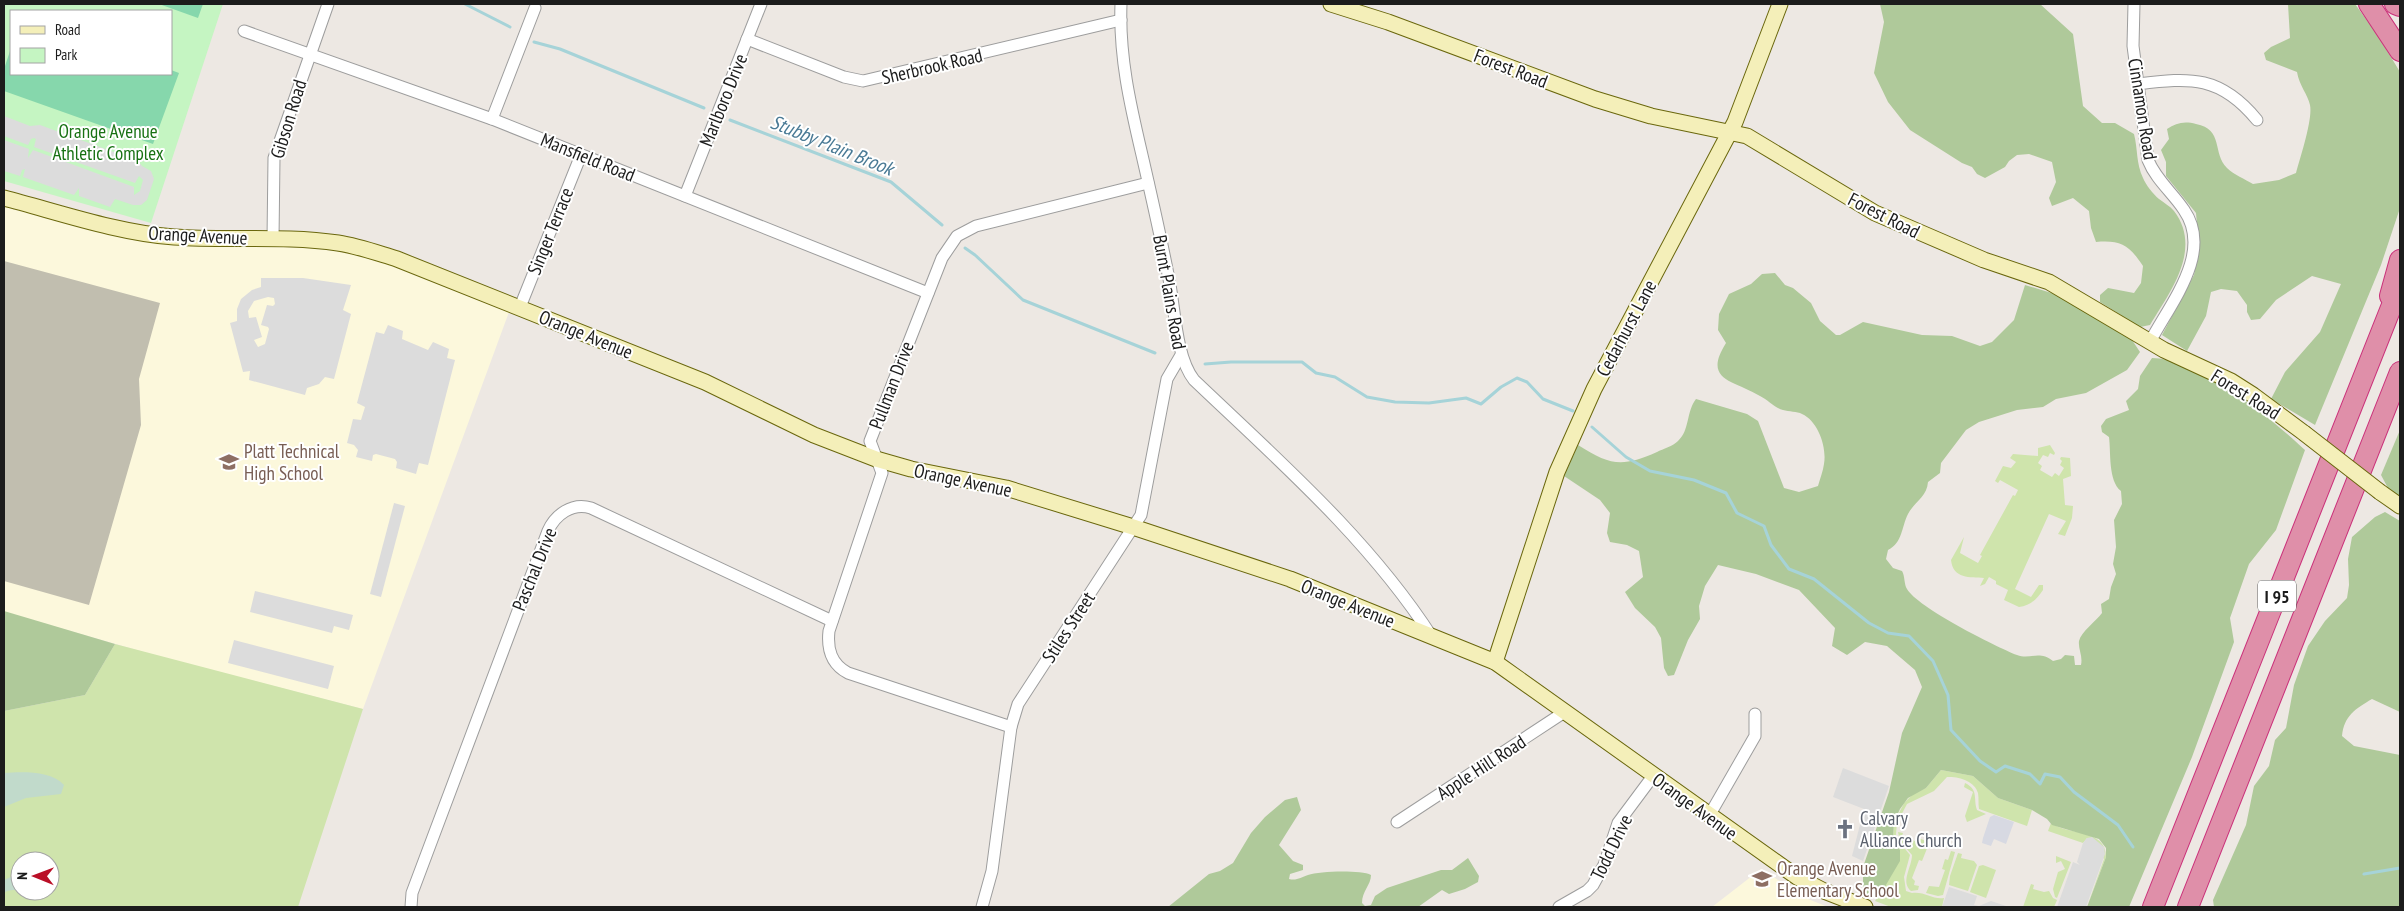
<svg xmlns="http://www.w3.org/2000/svg" width="2404" height="911" font-family="'PT Sans Narrow',sans-serif">
<style>
.education{fill:#fcf8dc}
.construction{fill:#c1beaf}
.grass{fill:#cfe4ac;fill-rule:evenodd}
.forest{fill:#afc99a}
.wetland{fill:#c1dacb}
.park{fill:#c5f5c2;fill-rule:evenodd}
.pitch{fill:#86d7ac}
.parking{fill:#dcdcdc;fill-rule:evenodd}
.plaza{fill:#d7d9e2}
.lines{fill:none;stroke-linecap:round;stroke-linejoin:round}
.stream{stroke:#a6d3d8;stroke-width:3}
.street-casing{stroke:#9d9d9d;stroke-width:13}
.secondary-casing{stroke:#6a670d;stroke-width:17}
.highway-casing{stroke:#ca317a;stroke-width:22}
.street{stroke:#fff;stroke-width:11}
.secondary{stroke:#f4efb9;stroke-width:15}
.highway{stroke:#df8fa9;stroke-width:20}
.secondary-bridge-casing{stroke:#6a670d;stroke-width:17;stroke-linecap:butt}
.secondary-bridge{stroke:#f4efb9;stroke-width:15}
.labels{text-anchor:middle;dominant-baseline:central;stroke-width:4;stroke-linejoin:round;paint-order:stroke}
.shield{fill:#fff;stroke:#606060;stroke-width:1}
.shield-label{font-size:18px;font-weight:bold;fill:#1c1c1c}
.street-label{font-size:19px;fill:#1c1c1c;stroke:#fff}
.park-label{font-size:19px;fill:#187113;stroke:#fff}
.education-label{font-size:19px;fill:#785e54;stroke:#fff;text-anchor:start}
.worship-label{font-size:19px;fill:#5b616d;stroke:#fff;text-anchor:start}
.water-label{font-size:20px;font-style:italic;fill:#4a7a95;stroke:#fff}
</style>
<rect width="100%" height="100%" fill="#ede8e3"/>
<g class="education">
<polygon points="4,205 153,242 311,248 350,253 389,264 509,312 363,709 161,657 4,612"/>
<polygon points="1761,869 1808,899 1828,907 1712,907"/>
</g>
<polygon class="construction" points="4,261 160,303 139,379 141,425 89,605 4,581"/>
<g class="grass">
<path d="M2050 445 2055 453 2054 455 2050 453 2048 457 2043 455 2038 463 2042 466 2040 470 2052 477 2055 473 2059 476 2064 468 2060 465 2062 461 2060 459 2061 457 2070 458 2071 476 2063 479 2065 505 2073 506 2072 518 2065 536 2058 534 2066 521 2049 514 2015 589 2031 597 2039 585H2043V590C2037 599 2030 606 2019 607L2004 600 2008 590 1996 584V581L1989 577 1985 584 1980 586 1984 578C1970 577 1953 579 1951 560L1964 537 1960 553 1978 563 1982 556 1980 555 2013 495 2015 496 2018 490 2000 480 1998 483 1995 481 2003 466 2011 468 2016 462 2010 458 2013 454 2038 456V448Z"/>
<path d="M115 644 363 709 298 907H4V711L85 695ZM20 861H50V891H20Z"/>
<path d="M1941 770 1973 776 1998 798 2032 810 2027 826 1979 809C1978 804 1979 798 1978 793 1975 781 1958 776 1947 777L1934 791 1907 804 1897 823 1896 834 1897 839 1910 855 1904 877 1906 891 1912 893C1924 891 1933 900 1944 898L1942 907H1891L1875 901 1883 890 1900 850 1893 839 1894 823 1904 803 1914 793 1926 788Z"/>
<path d="M1965 783C1979 790 1973 798 1977 810L1986 814 1967 822 1965 816 1973 792 1964 787Z"/>
<path d="M2051 823C2069 836 2106 828 2106 857L2087 907 2104 859 2087 838 2083 843 2048 831Z"/>
<path d="M1898 832 1903 833 1902 836 1915 841 1916 837 1926 841 1925 845 1928 846 1922 861 1919 860 1912 878 1915 881 1914 885 1919 886 1918 890 1911 891C1900 882 1912 867 1912 855L1900 841Z"/>
<polygon points="1951,851 1955,852 1943,895 1938,896 1926,893 1929,886 1939,887 1945,870 1942,869 1945,859 1948,860"/>
<polygon points="1958,853 1962,854 1961,858 1974,861 1977,865 1968,891 1949,885 1950,876"/>
<polygon points="2056,856 2071,862 2057,898 2055,897 2053,889 2058,872 2065,869 2061,861 2056,863"/>
<polygon points="1983,865 1996,870 1986,898 1970,892 1979,866"/>
<polygon points="2031,884 2034,885 2033,889 2044,892 2049,891 2053,898 2057,900 2054,907 2023,907"/>
</g>
<g class="forest">
<path d="M1880 4H2040L2073 34 2083 106 2102 123H2115L2134 134C2138 150 2136 163 2143 178 2146 185 2153 194 2159 199 2164 203 2170 206 2174 211 2203 249 2170 292 2150 325L2140 327 2100 302V295L2108 288 2134 293 2141 283 2143 266C2129 245 2121 240 2096 242L2091 228 2089 211 2073 198 2052 206 2049 198 2056 182 2052 162 2029 154 2017 155 2009 161 2005 167 1985 178 1977 174 1972 167 1962 163 1910 130 1888 102 1874 73 1884 22Z"/>
<path d="M2288 4H2355L2377 34 2400 72V208L2381 265 2315 425 2271 399 2285 372 2320 332 2341 284 2312 276 2276 300 2260 319 2251 320 2247 312V305L2237 291 2221 289 2211 292 2206 316 2187 351 2162 335 2194 275 2199 247 2196 213 2166 176V162L2161 150 2169 139 2167 129C2176 123 2184 121 2196 124 2224 129 2212 153 2227 168 2234 175 2245 179 2253 184L2279 180 2296 173C2300 158 2313 119 2310 105 2308 95 2299 85 2297 72L2266 60 2264 53 2271 47 2290 38Z"/>
<path d="M1775 273 1785 285 1793 288 1811 303 1820 321 1836 335H1840L1863 322 1922 335 1952 336 1980 346 1992 342 2014 320 2025 285 2058 295 2130 337 2140 352 2127 370 2086 393 2056 399 2043 407 2017 410 1979 422 1966 430 1941 463 1940 473 1928 482C1927 497 1915 501 1908 514 1901 528 1903 542 1888 550L1886 559 1893 568 1902 571C1905 576 1904 585 1907 589 1917 607 1996 647 2017 655 2030 660 2039 650 2053 661L2061 659 2065 655 2074 656 2075 665H2081C2083 656 2078 649 2079 641 2081 632 2096 621 2102 613L2101 604 2109 599 2111 587 2116 574 2113 564 2116 547 2114 520 2122 504 2121 491C2108 481 2111 452 2109 437L2102 432 2101 426 2106 419 2129 410 2126 401 2138 389 2140 376 2152 358C2198 358 2272 419 2305 450L2276 530 2249 564 2230 618 2234 642 2192 757 2129 907H2087L2106 857V848L2099 839 2052 825 2047 819 2032 810 1998 798 1973 776 1941 770 1926 788 1908 798 1900 809 1894 822 1893 839 1900 850V861L1883 890 1876 897 1866 894 1863 890V867L1889 792 1902 733 1922 687 1915 670 1887 646 1865 642 1847 655 1832 646 1835 628 1799 590 1756 574 1718 565 1705 586 1699 606 1700 619 1688 640 1674 675 1668 676 1664 668 1661 638 1655 627 1635 608 1625 592 1643 577 1639 551 1627 545 1610 542 1607 533 1610 513 1600 500 1564 476 1578 445C1610 465 1621 468 1657 452 1663 449 1673 446 1678 441 1690 430 1686 412 1696 399L1747 414 1758 421 1784 488 1799 492 1818 486C1820 479 1823 471 1824 464 1827 447 1818 421 1802 414 1797 411 1789 412 1783 410 1775 408 1768 400 1760 396 1734 380 1702 381 1726 343L1718 330 1719 314 1729 294 1751 284 1762 274Z"/>
<polygon points="2400,430 2400,497 2389,490 2381,475"/>
<path d="M2385 512 2400 521V712L2372 699C2355 709 2344 716 2342 736L2354 746 2400 755V907H2214L2213 900 2246 825 2254 786 2269 766 2275 740 2286 728 2294 685 2308 646 2325 621 2347 598 2349 585 2348 559 2352 537 2375 517Z"/>
<polygon points="4,611 115,644 85,695 4,711"/>
<path d="M1297 797 1301 810 1279 845 1293 861 1303 865V870L1290 874 1289 879C1297 881 1301 877 1308 875 1320 871 1361 870 1371 875 1371 885 1362 891 1362 903L1365 906 1371 905 1375 896 1387 888 1441 870H1452L1468 858 1479 876 1478 882 1465 889 1449 894 1442 890 1418 907H1168L1209 874 1220 871 1233 863 1251 833 1265 817 1285 800Z"/>
</g>
<g class="wetland">
<path d="M4 773C22 772 50 770 64 785L61 794 26 798 4 807Z"/>
<path d="M20 873V891H41C29 896 14 885 4 893V880Z"/>
</g>
<path class="park" d="M4 4H223L151 223 4 181ZM11 11H171V74H11Z"/>
<g class="pitch">
<polygon points="159,4 203,4 198,18"/>
<polygon points="11,48 11,74 171,74 171,70 179,73 153,144 4,91 4,69"/>
</g>
<g class="parking">
<polygon points="4,116 30,126 40,125 138,161 142,166 151,171 154,179 147,200 141,205 133,205 115,199 110,207 79,196 79,188 74,195 23,177 25,169 22,170 20,176 4,171 4,140 29,149 28,158 33,150 134,187 134,195 140,191 143,180 139,176 135,183 34,147 36,139 34,138 31,139 28,145 4,136"/>
<path d="M261 278H303L351 285 343 310 351 314 334 379 325 377 319 384 307 388 305 395 249 380 250 371 243 372 230 323 237 321V309L241 299 252 290 261 287ZM268 297 274 298 275 304 273 306 267 305 261 325 268 327 269 329 265 344 258 347 254 340 262 337 256 317 249 318 248 311 254 301Z"/>
<polygon points="388,325 403,331 402,339 428,350 433,342 449,349 447,358 455,360 428,465 419,463 416,474 396,468 397,462 395,459 376,454 373,455 372,461 356,457 358,450 354,445 347,443 353,419 361,420 365,407 357,403 376,332 384,334"/>
<polygon points="394,503 405,506 381,597 370,594"/>
<polygon points="255,591 353,615 349,630 334,626 332,633 250,612"/>
<polygon points="234,640 334,666 328,689 228,663"/>
<polygon points="1843,768 1889,786 1863,861 1852,856 1864,809 1833,797"/>
<polygon points="2092,837 2104,847 2105,854 2086,907 2057,907 2073,862 2080,865 2077,862 2083,843 2087,838"/>
<polygon points="1949,887 1977,896 1974,905 1979,906 1991,901 2009,907 1942,907"/>
</g>
<polygon class="plaza" points="1994,815 2014,822 2006,844 1994,839 1991,846 1982,843 1983,838 1990,817"/>
<g class="lines">
<g class="stream">
<polyline points="465,4 510,27"/>
<polyline points="534,42 560,49 704,108"/>
<polyline points="730,120 891,182 942,225"/>
<polyline points="965,248 975,255 1023,300 1155,353"/>
<polyline points="1205,364 1231,362 1302,362 1316,373 1335,377 1367,397 1395,402 1429,403 1466,398 1481,404 1501,387 1517,378 1527,382 1543,399 1573,411"/>
<polyline points="1592,427 1626,457 1650,471 1694,480 1726,493 1737,513 1764,526 1771,545 1789,569 1814,579 1869,623 1888,633 1909,636 1933,661 1948,695 1951,730 1980,761 1996,772 2005,766 2030,774 2040,784 2045,774 2060,777 2074,792 2118,825 2133,847"/>
<polyline points="2364,874 2400,868"/>
</g>
<defs>
<g id="street">
<path d="M1121 4C1119 56 1130 104 1142 155 1151 194 1160 234 1168 274 1175 305 1175 356 1194 380 1278 460 1368 538 1432 637"/>
<path d="M2134 4 2133 46 2148 160C2156 180 2173 193 2184 210 2214 253 2169 305 2150 342"/>
<polyline points="244,31 492,119 928,293"/>
<polyline points="747,39 844,77 863,81 1121,20"/>
<path d="M2138 84C2191 77 2221 76 2257 120"/>
<polyline points="492,119 535,8"/>
<polyline points="685,196 761,4"/>
<polyline points="273,239 274,158 328,4"/>
<polyline points="520,307 581,155"/>
<path d="M1011 727 848 673C831 664 827 649 829 631L882 473 870 441 942 258 957 236 976 226 1148 183"/>
<polyline points="1709,816 1755,736 1755,714"/>
<polyline points="1397,822 1566,711"/>
<path d="M411 907 412 893 548 531C555 515 572 502 591 508L832 621"/>
<polyline points="982,907 992,871 1011,727 1018,704 1141,515 1167,379 1181,355"/>
<polyline points="1559,907 1587,891 1593,885 1604,865 1618,823 1653,776"/>
</g>
<g id="secondary">
<polyline points="1331,4 1388,22 1595,99 1651,116 1747,136 1875,213 1984,260 2049,282 2164,350 2231,381 2253,395 2304,433"/>
<path d="M4 198C58 212 118 233 174 237 229 241 284 235 338 243 358 246 377 253 397 259L705 382 814 435 876 459 911 469 1006 488 1133 527 1290 579 1495 662 1797 877 1824 891 1865 907"/>
<polyline points="2380,492 2400,506"/>
<polyline points="1495,662 1557,472 1594,389 1735,122 1780,4"/>
</g>
<g id="highway">
<polyline points="2369,4 2400,51"/>
<polyline points="2395,4 2400,6"/>
<polyline points="2390,296 2400,260"/>
<polyline points="2153,907 2400,285"/>
<polyline points="2188,907 2400,372"/>
</g>
</defs>
<use href="#street" class="street-casing"/>
<use href="#secondary" class="secondary-casing"/>
<use href="#highway" class="highway-casing"/>
<use href="#street" class="street"/>
<use href="#secondary" class="secondary"/>
<use href="#highway" class="highway"/>
<defs>
<polyline id="secondary-bridge" points="2304,433 2380,492"/>
</defs>
<use href="#secondary-bridge" class="secondary-bridge-casing"/>
<use href="#secondary-bridge" class="secondary-bridge"/>
</g>
<defs>
<symbol id="school-bare" viewBox="-9 -9 18 18"><path d="M0-5L7-2L0 1L-7-2ZM-4 1L0 2.5L4 1V4Q0 6-4 4Z" fill="#8d6e63" stroke="#fff" stroke-width="2.5" paint-order="stroke"/></symbol>
<symbol id="church-bare" viewBox="-9 -9 18 18"><path d="M-1.2-6h2.4v3.5h3.3v2.4h-3.3V6h-2.4V-.1h-3.3v-2.4h3.3Z" fill="#6b7280" stroke="#fff" stroke-width="2.5" paint-order="stroke"/></symbol>
</defs>
<g fill-rule="evenodd">
<use href="#school-bare" x="215" y="448" width="28" height="28"/>
<use href="#church-bare" x="1831" y="815" width="28" height="28"/>
<use href="#school-bare" x="1748" y="865" width="28" height="28"/>
</g>
<g class="labels">
<rect class="shield" x="2258" y="580.5" width="38" height="31" rx="4"/>
<g class="shield-label">
<text x="2277" y="596">I 95</text>
</g>
<g class="street-label">
<text transform="translate(932 66) rotate(-13)">Sherbrook Road</text>
<text transform="translate(1511 68) rotate(21)">Forest Road</text>
<text transform="translate(723 100) rotate(-68)">Marlboro Drive</text>
<text transform="translate(2143 109) rotate(81)">Cinnamon Road</text>
<text transform="translate(288 119) rotate(-73)">Gibson Road</text>
<text transform="translate(588 157) rotate(22)">Mansfield Road</text>
<text transform="translate(1884 215) rotate(27)">Forest Road</text>
<text transform="translate(550 231) rotate(-68)">Singer Terrace</text>
<text transform="translate(198 235) rotate(3)">Orange Avenue</text>
<text transform="translate(1170 292) rotate(80)">Burnt Plains Road</text>
<text transform="translate(1626 328) rotate(-62)">Cedarhurst Lane</text>
<text transform="translate(586 334) rotate(22)">Orange Avenue</text>
<text transform="translate(891 385) rotate(-69)">Pullman Drive</text>
<text transform="translate(2246 394) rotate(32)">Forest Road</text>
<text transform="translate(963 480) rotate(12)">Orange Avenue</text>
<text transform="translate(534 569) rotate(-68)">Paschal Drive</text>
<text transform="translate(1348 603) rotate(22)">Orange Avenue</text>
<text transform="translate(1068 627) rotate(-57)">Stiles Street</text>
<text transform="translate(1481 767) rotate(-33)">Apple Hill Road</text>
<text transform="translate(1695 806) rotate(36)">Orange Avenue</text>
<text transform="translate(1611 847) rotate(-64)">Todd Drive</text>
</g>
<g class="park-label">
<text x="108" y="131">Orange Avenue<tspan x="108" dy="22">Athletic Complex</tspan></text>
</g>
<g class="education-label">
<text x="244" y="451">Platt Technical<tspan x="244" dy="22">High School</tspan></text>
<text x="1777" y="868">Orange Avenue<tspan x="1777" dy="22">Elementary School</tspan></text>
</g>
<g class="worship-label">
<text x="1860" y="818">Calvary<tspan x="1860" dy="22">Alliance Church</tspan></text>
</g>
<g class="water-label">
<text transform="translate(832 145) rotate(22)">Stubby Plain Brook</text>
</g>
</g>
<rect width="2404" height="911" fill="none" stroke="#1c1c1c" stroke-width="10"/>
<rect x="10" y="10" width="162" height="65" fill="#ffffff" stroke="#a4a4a4"/>
<rect x="20" y="26" width="25" height="8" fill="#f4efb9" stroke="#a4a4a4"/>
<text x="55" y="35" font-size="15" fill="#1c1c1c">Road</text>
<rect x="20" y="48" width="25" height="15" fill="#c5f5c2" stroke="#a4a4a4"/>
<text x="55" y="60" font-size="15" fill="#1c1c1c">Park</text>
<g transform="translate(35 876) rotate(271)"><circle r="24" fill="#ffffff" stroke="#a4a4a4"/>
<path d="M0-4L9 19L0 12L-9 19Z" fill="#ba0f27"/>
<text y="-8" font-size="14" font-weight="bold" text-anchor="middle" fill="#1c1c1c">N</text>
</g>
</svg>
